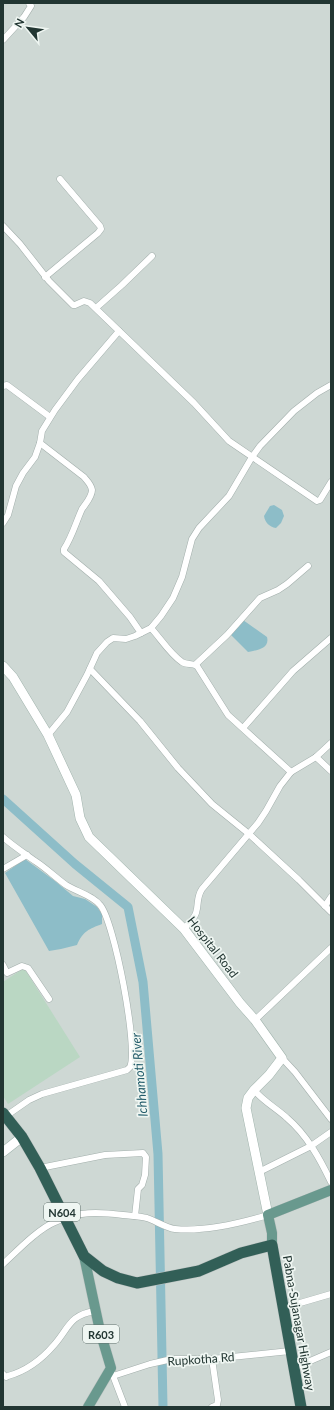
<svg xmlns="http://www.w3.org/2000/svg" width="334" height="1410" font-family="Lato,sans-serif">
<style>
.built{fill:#ced8d4}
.green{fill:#bad7c3}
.water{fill:#8dbdc8}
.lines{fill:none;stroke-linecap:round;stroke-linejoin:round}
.river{stroke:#8dbdc8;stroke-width:9}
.street-casing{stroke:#a3afac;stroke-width:7}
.secondary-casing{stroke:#a0b3ac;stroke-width:10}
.primary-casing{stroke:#bdc3c2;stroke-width:11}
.highway-casing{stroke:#bdc3c2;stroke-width:12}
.street{stroke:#fff;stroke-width:6}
.secondary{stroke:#fff;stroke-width:9}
.primary{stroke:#69998e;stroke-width:10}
.highway{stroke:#325f57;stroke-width:11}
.labels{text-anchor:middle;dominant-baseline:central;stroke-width:3.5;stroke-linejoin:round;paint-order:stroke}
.shield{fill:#eff6f2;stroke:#60706c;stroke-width:1}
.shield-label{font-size:11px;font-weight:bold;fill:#223632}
.street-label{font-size:12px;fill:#223632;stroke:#eff6f2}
.water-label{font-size:13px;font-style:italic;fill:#245d6b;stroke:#eff6f2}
</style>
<rect width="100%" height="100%" fill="#dfe8e5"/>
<rect class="built" x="3" y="3" width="328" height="1404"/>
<polygon class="green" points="24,968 80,1057 8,1104 3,1096 3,982"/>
<g class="water">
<path d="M274 505 282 510 284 516 281 523 276 528C269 527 265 522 264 516L270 506Z"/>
<path d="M243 620 267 637C270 649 257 650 248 652L230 634Z"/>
<path d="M25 859 55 881 73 896 85 899 97 907 102 914V924C89 929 83 931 77 945L61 949 49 951 5 873Z"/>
</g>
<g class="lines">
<polyline class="river" points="3,799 75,864 128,907 143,982 158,1154 163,1407"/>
<defs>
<g id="street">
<polyline points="3,40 24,17 31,6 29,3"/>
<polyline points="3,226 20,244 49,281 73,305 75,305 84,301 90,303 194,403 229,441 317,501 320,500 331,482"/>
<polyline points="45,277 98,233 101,229 100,226 60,179"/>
<polyline points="96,308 122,285 152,256"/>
<polyline points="3,386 7,385 50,417"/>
<path d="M40 443 84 477C87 481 91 484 92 490 92 497 86 503 82 509 76 522 72 537 64 549V552L99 581 130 617 141 633"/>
<polyline points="3,523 8,515 16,486 23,473 35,457 40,443 42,431 55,410 78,379 119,331"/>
<path d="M151 628C161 639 170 654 182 662 186 665 193 663 197 666L228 715 291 772"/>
<polyline points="196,664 227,635 260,598 278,590 287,584 308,566"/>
<polyline points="90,669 140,721 178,768 212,804 249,834 299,880 331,912"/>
<polyline points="243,728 293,671 331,638"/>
<polyline points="48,735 67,712 87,675 97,653 107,642 113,638 126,639 135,636 151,628 161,616 173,598 182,577 192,539 199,528 229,496 252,457 260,446 294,411 317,393 331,385"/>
<polyline points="316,757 331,771"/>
<path d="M3 837C13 846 24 853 35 861 46 868 55 877 66 885 77 892 92 895 100 905 114 920 139 1050 130 1067L127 1070 42 1094 29 1100 6 1116"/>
<polyline points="3,869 27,855"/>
<polyline points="325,906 331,897"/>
<path d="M184 929C188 924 194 919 196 913 199 904 196 898 202 889L258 823 266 811 280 786 291 772 316 757 331 743"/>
<polyline points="3,965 7,973 22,966 28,968 49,999"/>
<polyline points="255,1020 331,948"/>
<polyline points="282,1058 295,1072 331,1119"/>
<path d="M254 1090C263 1101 276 1108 287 1118 307 1135 320 1159 331 1182"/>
<polyline points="40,1168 105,1155 143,1153 146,1157 145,1175 142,1185 138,1189 135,1216"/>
<polyline points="259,1172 311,1146 331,1132"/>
<path d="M3 1264C17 1251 38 1229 55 1222 77 1211 99 1212 123 1215 131 1216 139 1216 147 1218 156 1221 166 1228 175 1229 204 1232 241 1223 268 1215"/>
<polyline points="283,1308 331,1294"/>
<polyline points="212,1359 218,1400 217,1405 212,1407"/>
<polyline points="294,1368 331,1352"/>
<polyline points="112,1373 125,1407"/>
<path d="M3 1374 6 1377 8 1376C26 1371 42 1359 54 1345 69 1328 69 1315 95 1311"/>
<polyline points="113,1376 150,1364 172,1359 212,1359 290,1351"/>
</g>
<g id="secondary">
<polyline points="3,666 13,677 48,735 76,795 80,818 89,837 184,929 240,1003 255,1020 282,1058 269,1075 254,1090 248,1098 246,1108 268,1215"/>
<polyline points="3,1152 22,1137"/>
</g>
<g id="primary">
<polyline points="272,1245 272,1233 268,1215 331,1190"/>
<polyline points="84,1256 100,1331 111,1368 88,1407"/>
</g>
<polyline id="highway" points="3,1113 22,1137 40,1168 84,1256 103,1271 118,1278 137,1283 199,1271 241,1253 272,1245 301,1407"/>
</defs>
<use href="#street" class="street-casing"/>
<use href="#secondary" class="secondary-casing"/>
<use href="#primary" class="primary-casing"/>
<use href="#highway" class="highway-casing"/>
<use href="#street" class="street"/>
<use href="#secondary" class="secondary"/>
<use href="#primary" class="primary"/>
<use href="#highway" class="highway"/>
</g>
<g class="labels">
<g class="shield">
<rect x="44" y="1203" width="36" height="18" rx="3"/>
<rect x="83" y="1325" width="36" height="18" rx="3"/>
</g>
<g class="shield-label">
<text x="62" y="1212">N604</text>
<text x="101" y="1334">R603</text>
</g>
<g class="street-label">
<text transform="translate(213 947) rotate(52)">Hospital Road</text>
<text transform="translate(299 1323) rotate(80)">Pabna-Sujanagar Highway</text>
<text transform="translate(201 1359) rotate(-4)">Rupkotha Rd</text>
</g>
<g class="water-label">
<text transform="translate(139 1075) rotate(-95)">Ichhamoti River</text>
</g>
</g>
<rect width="334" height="1410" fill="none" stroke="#223632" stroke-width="8"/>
<g transform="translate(28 28) rotate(299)" stroke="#eff6f2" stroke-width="3" paint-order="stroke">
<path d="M0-3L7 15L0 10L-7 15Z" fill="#223632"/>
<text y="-6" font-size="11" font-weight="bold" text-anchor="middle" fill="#223632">N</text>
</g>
</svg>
